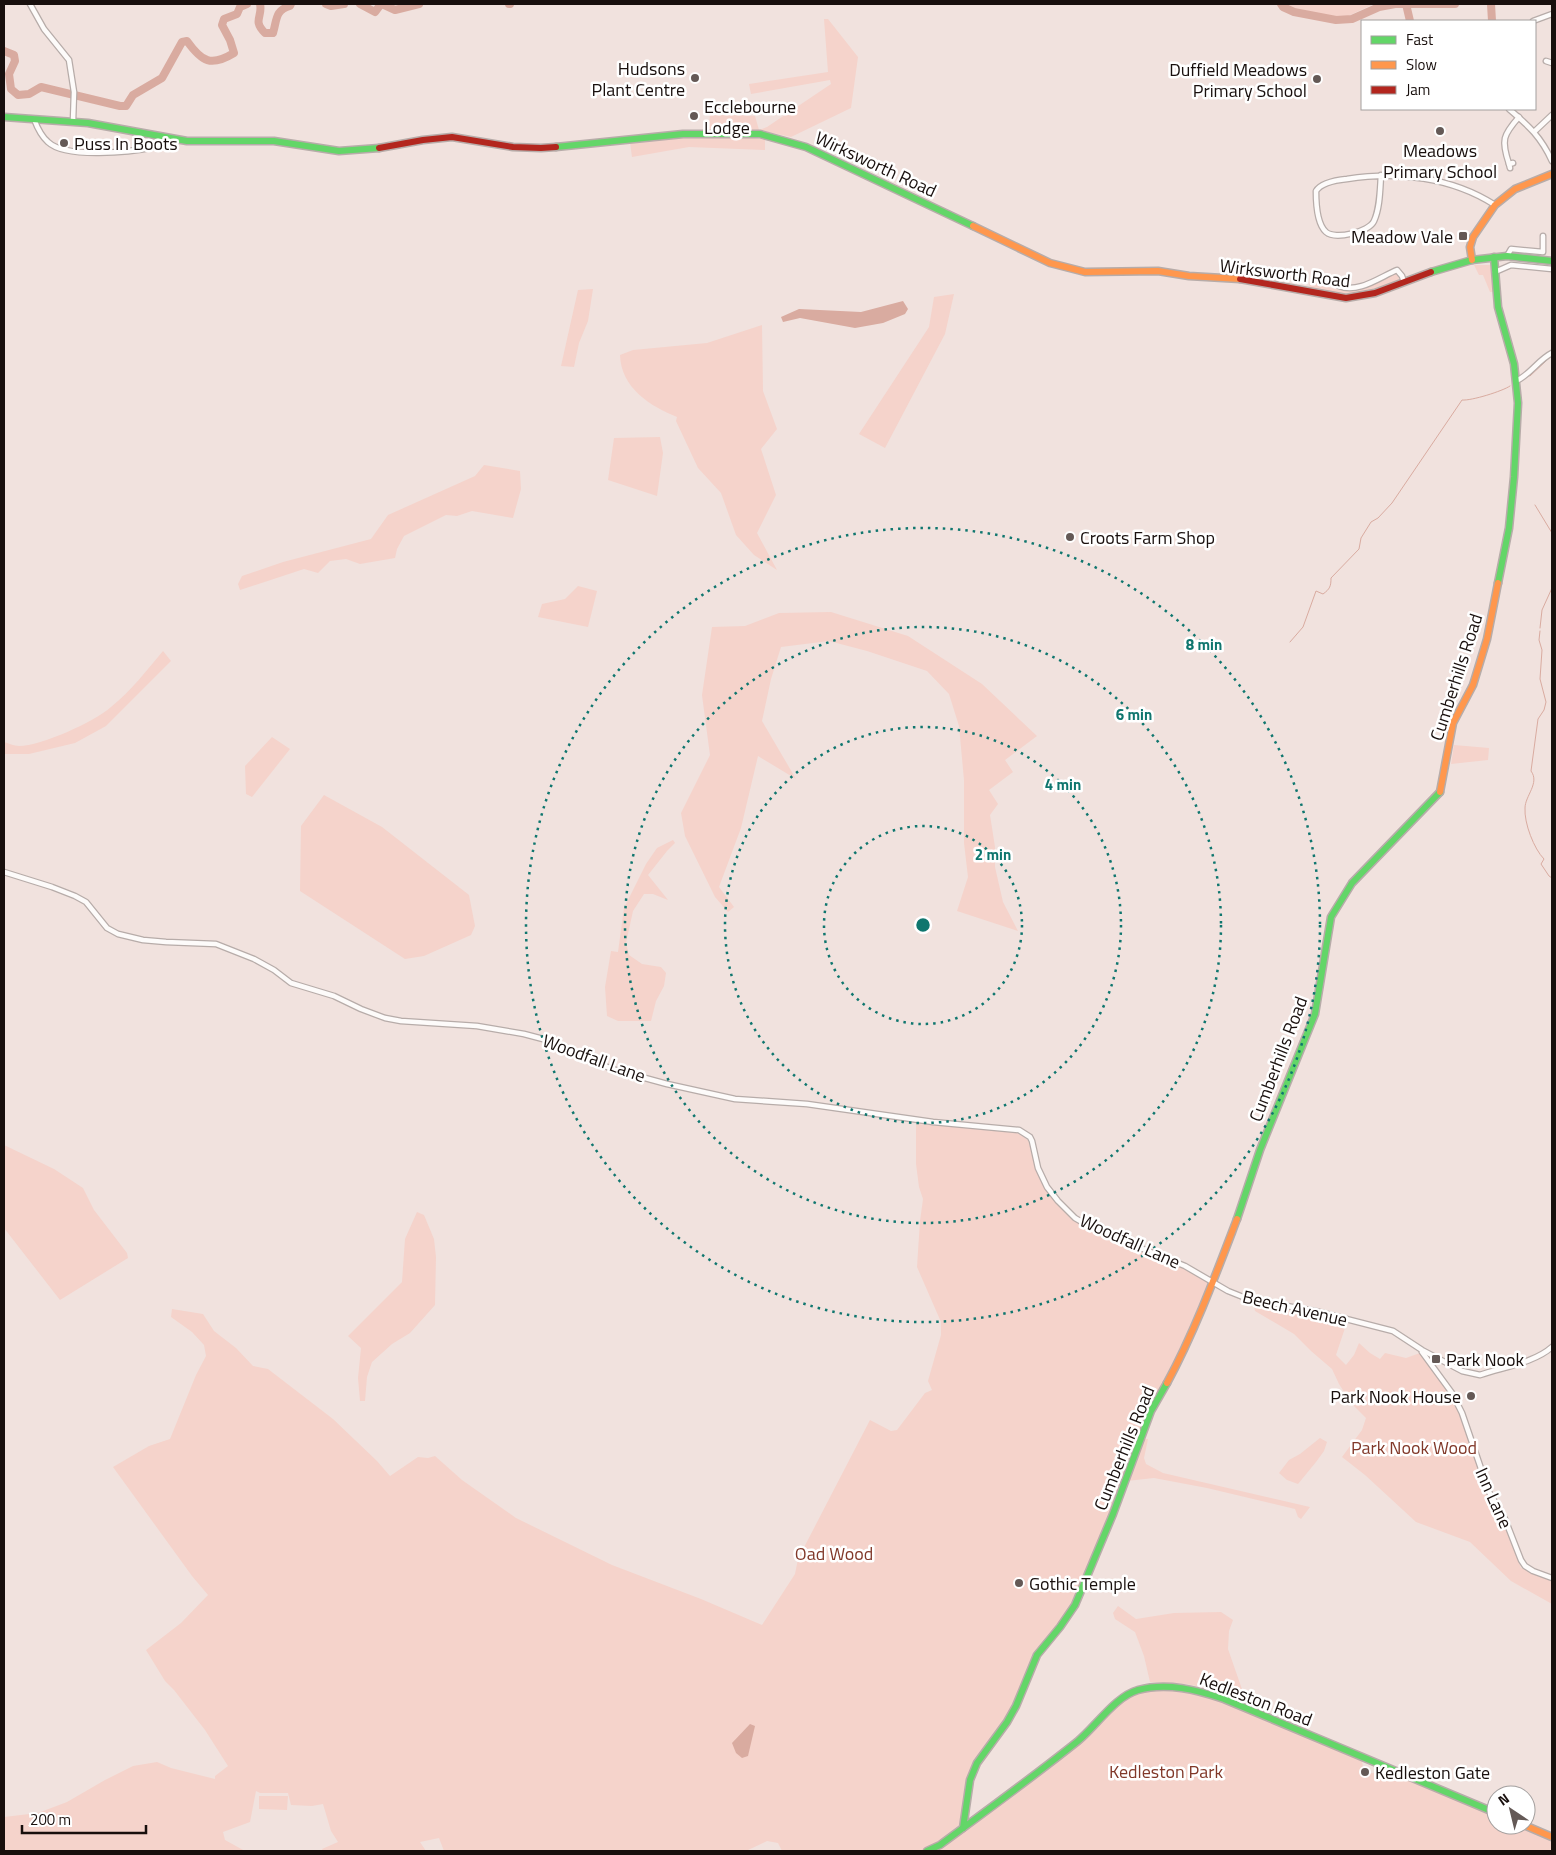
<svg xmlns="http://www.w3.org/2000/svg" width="1556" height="1855" font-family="'Titillium Web',sans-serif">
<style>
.green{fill:#f5d3cb}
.water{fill:#d9aba0}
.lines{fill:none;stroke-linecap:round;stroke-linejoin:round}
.stream{stroke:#d9aba0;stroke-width:1}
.river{stroke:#d9aba0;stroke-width:8}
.street-casing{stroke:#b7aca9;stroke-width:7}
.fast-casing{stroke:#b7aca9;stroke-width:9}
.slow-casing{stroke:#b7aca9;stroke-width:9}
.jam-casing{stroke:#b7aca9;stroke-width:9}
.street{stroke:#fdfbfa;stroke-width:4.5}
.fast{stroke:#63d668;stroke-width:6}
.slow{stroke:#ff974d;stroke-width:6}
.jam{stroke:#b3261e;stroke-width:6}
.ring{fill:none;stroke:#0f766e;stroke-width:2.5;stroke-dasharray:2.5 5}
.poi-dot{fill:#645956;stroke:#fff;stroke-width:2}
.labels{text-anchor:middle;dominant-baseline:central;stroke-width:5;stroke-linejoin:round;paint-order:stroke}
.poi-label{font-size:18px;fill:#180f0d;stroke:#fff;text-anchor:start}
.street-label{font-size:18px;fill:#180f0d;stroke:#fff}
.park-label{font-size:18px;fill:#813829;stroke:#fff}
.centre{fill:#0f766e;stroke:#fff;stroke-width:2.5}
.ring-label{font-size:15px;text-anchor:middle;font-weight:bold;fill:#0f766e;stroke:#fff;stroke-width:5;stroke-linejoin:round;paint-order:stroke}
</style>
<rect width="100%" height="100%" fill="#f1e2de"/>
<g class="green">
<polygon points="1283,4 1374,4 1348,16 1337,17 1287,8"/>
<polygon points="824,19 828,19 858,57 851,108 791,137 758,130 709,129 710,113 755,116 759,130 767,127 831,84 830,80 751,94 749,84 828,72"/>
<polygon points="670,137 741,137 765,139 765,150 689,147 632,157 630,142"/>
<polygon points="1474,265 1492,265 1493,292 1490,292 1483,275 1479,275"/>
<path d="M1397 273 1400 277C1397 283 1391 284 1384 286 1356 297 1338 294 1310 288L1309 282 1321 281 1330 288 1346 291 1379 282Z"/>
<polygon points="593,289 588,321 579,343 574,367 561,366 578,290"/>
<polygon points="954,294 945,334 885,448 859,434 929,327 934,297"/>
<path d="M762 325 763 391 777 429 761 449 776 495 757 533 777 570 754 555 736 535 721 493 698 468 676 421 677 417C650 406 621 388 620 355L633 350 707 343Z"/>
<polygon points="660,437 663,453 657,496 608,480 614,438"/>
<polygon points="484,465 520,471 521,489 513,518 472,511 457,516 446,515 404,536 397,549 395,558 360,564 346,559 330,561 318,573 304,569 240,590 238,584 242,576 283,562 371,539 388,515 475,476"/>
<polygon points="578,586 597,591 588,627 538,617 542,604 565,599"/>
<polygon points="831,612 908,636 982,684 1037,736 1005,760 1013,772 989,790 998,804 990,815 995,847 995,867 1003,902 1018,931 957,911 968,877 964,843 964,780 959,726 949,694 927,671 867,651 829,641 781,647 771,679 762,721 796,779 758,756 741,828 719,887 734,907 728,912 715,897 685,836 681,813 710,755 702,695 712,627 745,626 779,613"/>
<path d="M163 651 171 661 106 726 75 743 29 754H4V742C8 743 14 746 19 746 41 746 94 722 111 707 131 691 147 670 163 651Z"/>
<polygon points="272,737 290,749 252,797 246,794 245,766"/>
<polygon points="1454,745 1489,748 1488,760 1451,764"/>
<polygon points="324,795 382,827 469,895 475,926 471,935 424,956 405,959 300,891 301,826"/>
<polygon points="673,840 675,843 667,851 648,875 668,900 653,894 644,894 633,911 626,943 629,955 642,964 661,967 666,973 664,986 656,1001 651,1021 618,1021 607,1016 605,987 611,951 618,952 624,908 646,864 657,848"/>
<polygon points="916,1124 1013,1130 1028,1140 1041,1181 1055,1201 1072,1219 1094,1231 1180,1265 1209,1283 1209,1286 1139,1440 1076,1600 1061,1622 1047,1639 1009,1714 976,1763 961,1821 954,1834 925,1851 782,1851 778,1843 767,1841 746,1851 444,1851 439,1838 420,1842 426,1851 323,1851 322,1849 338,1842 331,1831 323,1804 312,1806 291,1805 288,1793 260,1793 256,1791 250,1822 223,1832 225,1840 245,1851 4,1851 4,1817 38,1813 67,1802 105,1780 133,1766 157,1762 171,1768 215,1779 215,1776 228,1766 205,1730 174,1690 165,1681 146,1650 181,1623 208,1595 192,1576 113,1467 149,1446 170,1439 196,1375 206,1356 204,1345 192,1332 171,1317 172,1309 203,1314 214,1331 236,1348 253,1366 268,1369 333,1419 377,1461 390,1476 418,1457 428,1458 435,1456 462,1480 516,1518 612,1565 701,1599 762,1625 795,1574 798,1559 870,1420 891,1431 897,1430 925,1393 932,1390 928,1381 941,1335 941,1322 917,1267 920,1221 923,1199 919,1187 916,1164"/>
<polygon points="4,1145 54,1169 83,1188 94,1210 127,1253 128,1258 60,1300 4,1228"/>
<polygon points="417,1212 424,1215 434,1239 436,1257 435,1305 410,1333 392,1344 372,1362 367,1377 365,1401 360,1401 358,1378 361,1348 348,1336 402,1282 405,1239"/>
<polygon points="1253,1302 1307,1311 1347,1322 1336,1355 1346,1365 1354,1355 1359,1343 1370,1353 1380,1359 1385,1353 1406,1358 1420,1353 1450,1393 1461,1414 1480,1474 1487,1491 1503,1520 1521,1568 1552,1581 1552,1604 1511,1581 1470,1542 1416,1522 1365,1475 1342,1457 1362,1430 1366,1418 1352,1404 1339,1384 1332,1369 1311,1351 1294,1334 1255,1311"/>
<polygon points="1320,1438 1327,1442 1324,1451 1316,1462 1298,1484 1287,1480 1279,1473 1289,1460 1300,1454"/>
<polygon points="1144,1439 1148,1439 1144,1458 1146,1464 1163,1473 1310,1507 1301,1519 1298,1517 1295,1509 1207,1488 1154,1478 1127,1481"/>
<polygon points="1118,1606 1136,1619 1174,1613 1221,1612 1233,1620 1229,1631 1228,1649 1244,1695 1241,1702 1206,1688 1186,1684 1150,1682 1144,1656 1135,1632 1115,1619 1113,1613"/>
<polygon points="1152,1690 1182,1691 1215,1699 1362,1761 1363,1767 1369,1773 1390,1773 1496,1817 1496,1825 1514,1825 1552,1840 1552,1851 932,1851 957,1836 1093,1732 1129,1695"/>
<polygon points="259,1796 288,1796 287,1810 259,1809"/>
</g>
<g class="water">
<polygon points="903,301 908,309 905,314 883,323 855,328 800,318 783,322 781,317 799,309 861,312"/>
<polygon points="750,1724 755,1726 748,1756 742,1758 736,1753 732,1743"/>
</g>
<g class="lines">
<g class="stream">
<polyline points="1530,376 1547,360"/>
<polyline points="1535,505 1552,533"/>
<polyline points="1540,628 1542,610 1552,588"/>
<path d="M1540 631 1539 640 1542 650 1540 679 1546 702 1544 710 1538 719 1531 771C1540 783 1525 796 1525 808 1524 823 1534 849 1544 859L1541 864 1549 876 1552 878"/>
<path d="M1290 642 1303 627 1316 591 1323 594C1330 589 1331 586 1331 578L1359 549 1361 538 1371 522 1378 518 1392 503 1462 400C1471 401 1503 391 1510 386"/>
</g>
<g class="river">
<path d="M260 4C263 17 252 20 265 33H273C277 20 275 10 290 6L291 4"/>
<polyline points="326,4 331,6 344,4"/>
<polyline points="360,4 375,12 381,4"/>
<polyline points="382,4 395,10 419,4"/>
<polyline points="509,4 510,4"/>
<polyline points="1281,4 1283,7 1294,12 1336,20 1352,19 1379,7 1395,4 1455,4"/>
<polyline points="1406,4 1410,21"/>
<polyline points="1491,4 1492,21"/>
<path d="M4 51 14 55 15 61 9 74 11 89 18 95 29 94 41 87 120 106H126L133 95 162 78 182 42 187 41C202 62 211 67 234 53L230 40 222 25 224 19 237 14 240 7 247 4"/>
</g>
<defs>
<g id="street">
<polyline points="30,4 44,29 69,60 74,92 73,121"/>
<polyline points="1533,21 1552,14"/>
<polyline points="1546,61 1552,63"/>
<path d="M1509 109C1529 126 1541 137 1552 161"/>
<path d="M34 119C37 127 41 136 48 142 66 159 131 152 155 147L160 137"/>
<polyline points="1535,131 1552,115"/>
<path d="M1509 164C1501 140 1503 135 1519 117"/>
<polyline points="1510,168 1509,164 1513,163"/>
<path d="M1381 175C1380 190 1380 208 1374 221 1369 232 1335 240 1326 232 1317 224 1316 202 1316 191 1321 183 1337 180 1347 179 1398 171 1451 177 1495 205"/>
<polyline points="1507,256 1511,249 1543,252 1543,236"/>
<polyline points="1495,272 1511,265 1552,269"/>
<path d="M1339 286C1358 294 1380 277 1397 270L1402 276 1404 282"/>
<path d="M1516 381C1530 375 1538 360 1552 353"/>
<path d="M4 872 52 887 75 896 86 902 107 928 118 934 143 940 166 942 216 944 254 959 274 970 291 983 334 996 361 1009 385 1018 401 1021 477 1026 524 1034 543 1039 612 1069 667 1084 735 1099 807 1104 933 1122 1019 1130 1030 1137 1032 1141 1038 1168 1047 1187 1058 1201 1075 1218 1094 1229 1185 1266 1228 1291 1248 1299 1315 1311 1393 1331 1422 1350 1462 1371 1480 1375C1503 1367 1534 1363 1552 1347"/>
<polyline points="1422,1352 1452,1393 1462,1413 1489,1492 1505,1519 1521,1560 1525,1566 1533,1571 1552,1578"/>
</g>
<g id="fast">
<polyline points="4,117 88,123 187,141 274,141 339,151 379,148"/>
<polyline points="556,147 683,134 760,134 806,147 973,226"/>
<polyline points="1494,257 1498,307 1514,364 1518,403 1514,477 1509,528 1498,583"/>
<polyline points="1431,272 1472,260 1507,256 1552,261"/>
<polyline points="1237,1219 1260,1150 1315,1014 1331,917 1352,883 1440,792"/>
<polyline points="963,1828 970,1780 977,1763 1007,1722 1016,1706 1037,1655 1060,1627 1075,1605 1113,1514 1151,1411 1167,1383"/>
<path d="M927 1851 940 1845C986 1811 1033 1777 1078 1741 1096 1726 1116 1696 1138 1690 1167 1682 1197 1690 1224 1699L1496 1813"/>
</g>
<g id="slow">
<polyline points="973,226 1050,263 1085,272 1158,271 1189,276 1240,279"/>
<polyline points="1472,260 1470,247 1473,237 1495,205 1515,189 1552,174"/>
<polyline points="1440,792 1453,723 1473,685 1487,639 1498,583"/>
<path d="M1167 1383C1195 1331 1216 1274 1237 1219"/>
<polyline points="1524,1825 1552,1837"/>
</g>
<g id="jam">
<polyline points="379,148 423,140 452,137 513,147 541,148 556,147"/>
<polyline points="1240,279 1346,298 1375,293 1431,272"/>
</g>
</defs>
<use href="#street" class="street-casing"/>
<use href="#fast" class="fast-casing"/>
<use href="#slow" class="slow-casing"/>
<use href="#jam" class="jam-casing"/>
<use href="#street" class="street"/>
<use href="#fast" class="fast"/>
<use href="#slow" class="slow"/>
<use href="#jam" class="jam"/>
</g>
<g class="ring">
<circle cx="923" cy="925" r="99"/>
<circle cx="923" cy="925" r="198"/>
<circle cx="923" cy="925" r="298"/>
<circle cx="923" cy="925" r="397"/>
</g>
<g class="poi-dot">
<circle cx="695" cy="78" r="5"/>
<circle cx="1317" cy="79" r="5"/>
<circle cx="694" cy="116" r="5"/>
<circle cx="1440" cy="131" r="5"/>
<circle cx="64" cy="143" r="5"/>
<rect x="1458" y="231" width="10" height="10" rx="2.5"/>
<circle cx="1070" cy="537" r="5"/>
<rect x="1431" y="1354" width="10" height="10" rx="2.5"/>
<circle cx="1471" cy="1396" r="5"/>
<circle cx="1019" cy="1583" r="5"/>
<circle cx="1365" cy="1772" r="5"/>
</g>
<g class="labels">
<g class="poi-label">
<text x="685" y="68" text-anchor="end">Hudsons<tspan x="685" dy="21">Plant Centre</tspan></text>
<text x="1307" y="69" text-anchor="end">Duffield Meadows<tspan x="1307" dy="21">Primary School</tspan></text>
<text x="704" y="106">Ecclebourne<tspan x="704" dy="21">Lodge</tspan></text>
<text x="74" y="143">Puss In Boots</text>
<text x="1440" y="150" text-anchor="middle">Meadows<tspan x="1440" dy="21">Primary School</tspan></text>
<text x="1453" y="236" text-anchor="end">Meadow Vale</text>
<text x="1080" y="537">Croots Farm Shop</text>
<text x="1446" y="1359">Park Nook</text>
<text x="1461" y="1396" text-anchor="end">Park Nook House</text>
<text x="1029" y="1583">Gothic Temple</text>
<text x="1375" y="1772">Kedleston Gate</text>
</g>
<g class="street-label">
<text transform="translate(876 164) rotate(25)">Wirksworth Road</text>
<text transform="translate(1285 273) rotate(7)">Wirksworth Road</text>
<text transform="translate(1456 677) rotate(-72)">Cumberhills Road</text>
<text transform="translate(594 1058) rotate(20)">Woodfall Lane</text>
<text transform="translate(1278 1059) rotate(-69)">Cumberhills Road</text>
<text transform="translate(1130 1241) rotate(24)">Woodfall Lane</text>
<text transform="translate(1295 1308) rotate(13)">Beech Avenue</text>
<text transform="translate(1124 1448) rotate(-68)">Cumberhills Road</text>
<text transform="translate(1494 1498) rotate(66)">Inn Lane</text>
<text transform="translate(1256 1699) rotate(21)">Kedleston Road</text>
</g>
<g class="park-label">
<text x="1414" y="1447">Park Nook Wood</text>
<text x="834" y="1553">Oad Wood</text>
<text x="1166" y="1771">Kedleston Park</text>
</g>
</g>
<circle cx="923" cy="925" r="8" class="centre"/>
<g class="ring-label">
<text x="1204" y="650">8 min</text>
<text x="1134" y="720">6 min</text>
<text x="1063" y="790">4 min</text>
<text x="993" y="860">2 min</text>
</g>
<rect width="1556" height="1855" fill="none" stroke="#180f0d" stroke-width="10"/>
<rect x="1361" y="20" width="175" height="90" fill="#ffffff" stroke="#a39f9e"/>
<rect x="1371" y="36" width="25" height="8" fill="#63d668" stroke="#a39f9e"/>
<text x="1406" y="45" font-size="15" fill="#180f0d">Fast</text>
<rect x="1371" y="61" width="25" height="8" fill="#ff974d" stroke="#a39f9e"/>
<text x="1406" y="70" font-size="15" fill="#180f0d">Slow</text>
<rect x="1371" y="86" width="25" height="8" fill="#b3261e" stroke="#a39f9e"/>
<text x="1406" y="95" font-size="15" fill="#180f0d">Jam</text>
<g transform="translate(1511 1810) rotate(325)"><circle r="24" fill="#ffffff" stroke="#a39f9e"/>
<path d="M0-4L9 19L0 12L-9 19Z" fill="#645956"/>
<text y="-8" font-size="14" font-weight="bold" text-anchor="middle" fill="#180f0d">N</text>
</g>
<path d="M22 1825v8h124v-8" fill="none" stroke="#180f0d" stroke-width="2.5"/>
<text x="30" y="1825" font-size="15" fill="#180f0d" stroke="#ffffff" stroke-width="4" paint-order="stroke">200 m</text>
</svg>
